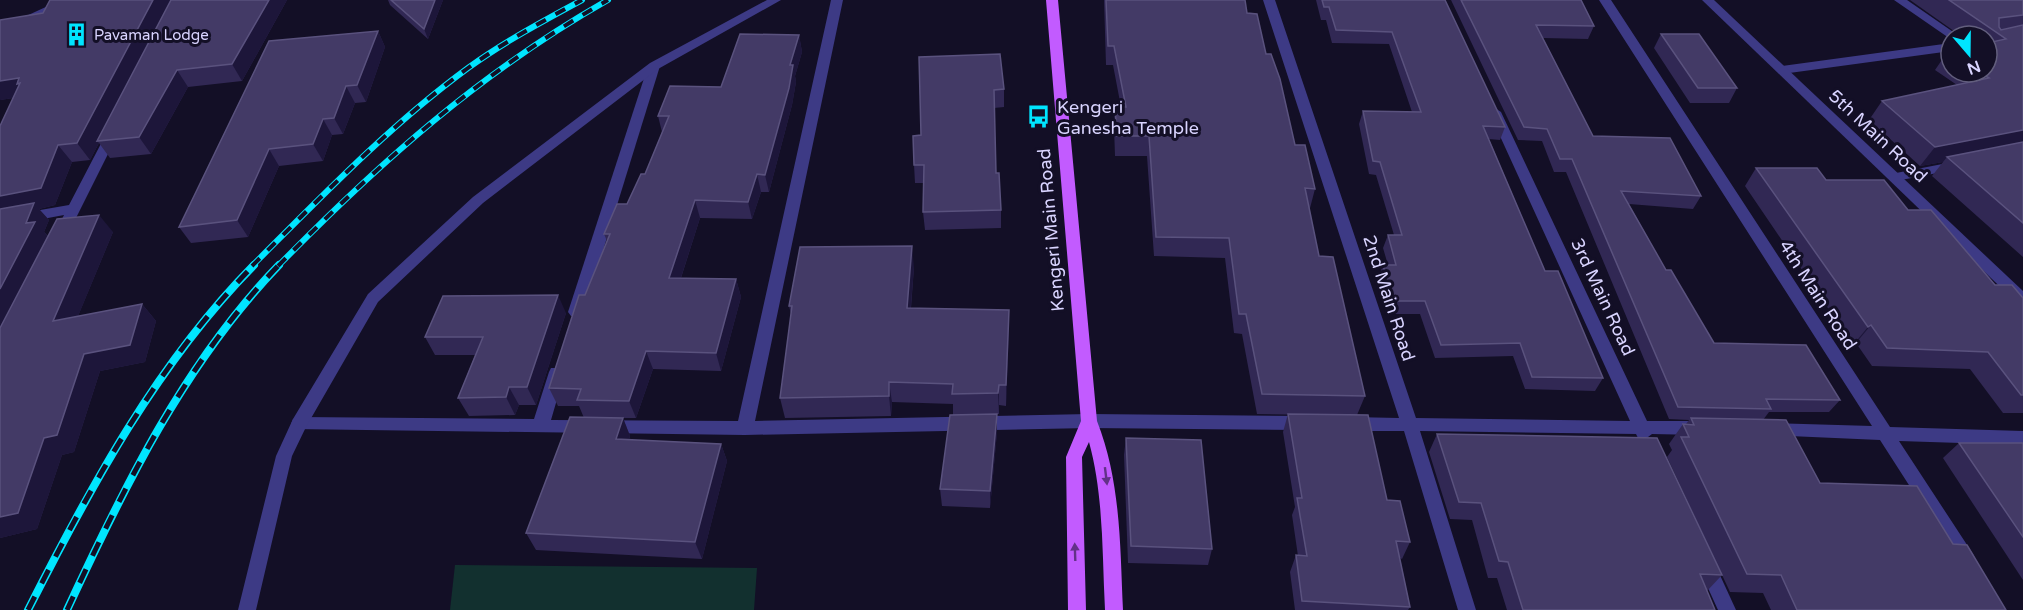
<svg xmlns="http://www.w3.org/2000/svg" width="2023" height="610" font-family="'Varela Round',sans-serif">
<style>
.green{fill:#12302f}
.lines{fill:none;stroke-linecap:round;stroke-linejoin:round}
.minor{fill:#3d3a85;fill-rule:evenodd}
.tertiary{fill:#3d3a85;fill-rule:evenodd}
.primary{fill:#c25bff;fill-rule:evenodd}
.rail-far1-casing{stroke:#00e5ff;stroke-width:6}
.rail-casing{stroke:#00e5ff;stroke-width:8}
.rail-far1{stroke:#130f26;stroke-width:4;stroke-dasharray:11;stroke-linecap:butt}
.rail{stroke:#130f26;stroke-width:5;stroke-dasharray:15;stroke-linecap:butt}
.wall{fill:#312854}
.shaded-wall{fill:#1d163a}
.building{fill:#433a66;stroke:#5a527e;stroke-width:1.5}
.oneway{fill:#623188}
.labels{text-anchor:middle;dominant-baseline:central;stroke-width:6;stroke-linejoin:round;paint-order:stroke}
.far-poi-label{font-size:15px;fill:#d9d4ff;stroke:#130f26;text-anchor:start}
.poi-label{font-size:18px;fill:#d9d4ff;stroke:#130f26;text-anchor:start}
.street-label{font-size:18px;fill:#d9d4ff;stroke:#130f26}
</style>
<rect width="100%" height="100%" fill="#130f26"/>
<polygon class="green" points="455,565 757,568 754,610 450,610"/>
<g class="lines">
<g class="minor">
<polygon points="831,0 843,0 755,421 1089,414 1306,416 1312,418 1314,423 1312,428 1306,430 1089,428 745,435 293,429 291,424 293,419 299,417 534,419 549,372 551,368 563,368 565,372 551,420 738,421"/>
<polygon points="1263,0 1275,0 1416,418 1630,421 1489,112 1495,108 1501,112 1647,421 1699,421 1705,423 1707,428 1705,433 1699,435 1652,434 1644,440 1638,438 1636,434 1420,431 1476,610 1458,610 1404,431 1351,431 1345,429 1343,424 1345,419 1351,417 1399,418"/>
<polygon points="1599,0 1611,0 1890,427 2023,431 2023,445 1899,441 1973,554 1976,560 1973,566 1967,568 1961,566 1880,440 1765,435 1763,430 1765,425 1771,423 1872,426"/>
<polygon points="1894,0 1907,0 1959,36 1951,36 1951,39 1949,38"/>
<polygon points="1951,43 1951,51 1782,74 1776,70 1782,66"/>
<polygon points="654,62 660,66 584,312 581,316 571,316 568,312 648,66"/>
<polygon points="112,130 118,134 66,238 61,240 54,235 64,215 0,227 0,217 69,205 106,134"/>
<polygon points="1958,161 1965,165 1963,168 1896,181 1889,177 1896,173"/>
<polygon points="1707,558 1713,560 1736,610 1718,610 1698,566 1701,560"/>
</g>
<g class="tertiary">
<polygon points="61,0 76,0 0,35 0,28"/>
<polygon points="767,0 781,0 658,69 483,203 378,302 306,427 292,456 256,610 238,610 276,456 293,419 368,294 473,197 650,63"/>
<polygon points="1702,0 1714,0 2023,291 2023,305 2018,304"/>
</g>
<path class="primary" d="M1046 0H1058L1097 421C1121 482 1120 546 1123 610H1105C1102 554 1104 497 1089 442L1082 457 1086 610H1068L1066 457 1081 421Z"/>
<defs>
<g id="rail-far1">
<path d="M252 266C321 197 389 126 468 68 504 42 543 21 582 0"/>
<path d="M278 266C380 162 481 72 608 0"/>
</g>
<g id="rail">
<path d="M28 610C90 488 157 363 254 265"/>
<path d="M67 610C123 489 185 362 279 265"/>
</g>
</defs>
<use href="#rail-far1" class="rail-far1-casing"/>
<use href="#rail" class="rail-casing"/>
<use href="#rail-far1" class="rail-far1"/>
<use href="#rail" class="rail"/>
</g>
<g class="wall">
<polygon points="171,0 287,0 242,81 188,87 151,154 110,158 99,143 90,160 72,162 55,205 39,209 49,220 44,232 48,236 113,232 78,316 142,304 156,321 145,362 100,371 74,452 62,455 37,529 0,538 0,126 13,98 0,100"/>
<polygon points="388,0 443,0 428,39 390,5"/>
<polygon points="1104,0 1245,0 1247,13 1266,54 1295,145 1315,189 1310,208 1309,208 1319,256 1365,396 1357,415 1387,500 1410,542 1402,559 1400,558 1410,607 1408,610 1295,610 1290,572 1296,555 1298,556 1292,515 1295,507 1283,432 1288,414 1322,415 1257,414 1242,334 1234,333 1225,258 1154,256 1147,156 1115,156 1114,127 1115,107 1121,107 1113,65 1106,65"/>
<polygon points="1316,0 1445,0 1505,127 1500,140 1489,139 1545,271 1603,378 1595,391 1525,389 1513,356 1435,358 1420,314 1388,314 1378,278 1383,265 1388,265 1383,248 1388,235 1394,235 1376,175 1369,174 1359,124 1363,111 1412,112 1389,44 1332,43 1326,20 1321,20"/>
<polygon points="1451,0 1581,0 1594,26 1588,39 1543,38 1593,136 1701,196 1693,209 1629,204 1666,270 1714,343 1840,400 1829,412 1769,412 1763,420 1820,483 1953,544 2006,610 1771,610 1763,593 1730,592 1667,457 1672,450 1669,444 1683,424 1686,424 1689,420 1669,419 1566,172 1554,172 1542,141 1518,140"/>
<polygon points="1910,0 2023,0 2023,257 1932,176 1943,162 1920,166 1869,120 1882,101 1957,85 1935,70 1948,51 1951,51 1951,72 1987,72 1987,36 1961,36"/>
<polygon points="378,31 385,47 366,102 355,103 343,134 332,135 323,161 279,166 248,237 191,243 179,227"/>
<polygon points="1661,34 1737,88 1729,103 1690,103 1654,48"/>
<polygon points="799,35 802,52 795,76 796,82 792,105 769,192 761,192 752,219 700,218 681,278 736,279 741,297 721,371 653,369 636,418 623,418 630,436 629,440 721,444 727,461 702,559 536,550 526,533 584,418 579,406 558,406 549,388 585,295 607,241 604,234 627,204 645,174 662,132 658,116 721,87"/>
<polygon points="919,57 1004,89 1004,107 994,108 996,173 1001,210 1001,228 925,230 923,212 924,183 915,183 914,165 921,135"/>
<polygon points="1756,168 1826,180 1908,210 1995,285 2023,298 2023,413 2003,413 1970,369 1872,366 1856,343 1853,345 1745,186"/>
<polygon points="914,267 911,308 1009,310 1006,406 999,405 999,414 953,415 953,404 892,402 891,416 785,418 780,398 791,314 789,306"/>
<polygon points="566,313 536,405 519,405 515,415 469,416 458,398 475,355 435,355 425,337"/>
<polygon points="997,414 997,432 990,508 942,506 940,489"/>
<polygon points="1437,434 1722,575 1707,591 1715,610 1507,610 1497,578 1488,578 1472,520 1450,519 1429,452"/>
<polygon points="1126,438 1212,549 1208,565 1128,563 1124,455"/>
<polygon points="1959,443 2023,443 2023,580 1943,458"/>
</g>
<g class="shaded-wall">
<polygon points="149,0 170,0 171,2 97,141 99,143 90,160 77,143"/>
<polygon points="269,0 287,0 242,81 232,64"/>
<polygon points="435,0 443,0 428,39 424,29"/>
<polygon points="378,31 385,47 366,102 357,85"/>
<polygon points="799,35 802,52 795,76 796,82 792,105 769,192 765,175 790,65"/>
<polygon points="177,70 188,87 151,154 139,137"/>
<polygon points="19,78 26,96 0,100 0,81"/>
<polygon points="346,86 355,103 343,134 334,118"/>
<polygon points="323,119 332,135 323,161 313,144"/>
<polygon points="2023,130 2023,147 1947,157 1943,162 1920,166 1935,147"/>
<polygon points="58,145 72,162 55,205 39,209 49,220 44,232 50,239 0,338 0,196"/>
<polygon points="269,149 279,166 248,237 237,220"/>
<polygon points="757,174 761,192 752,219 748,202"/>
<polygon points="695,200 700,218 675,296 669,278"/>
<polygon points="99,215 113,232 69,338 53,321"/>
<polygon points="912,246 914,267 909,328 907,308"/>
<polygon points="736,279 741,297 721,371 716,353"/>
<polygon points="558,295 566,313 536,405 527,387"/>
<polygon points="142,304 156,321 145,362 100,371 74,452 62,455 37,529 0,538 0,517 44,438 84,354"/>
<polygon points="1009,310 1009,330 1006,406 1006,385"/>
<polygon points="1871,325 1856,343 1853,345 1868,327"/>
<polygon points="646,351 653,369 636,418 629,401"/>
<polygon points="889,382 892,402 891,416 889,396"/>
<polygon points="999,385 999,414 998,393"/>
<polygon points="509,387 519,405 515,415 506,397"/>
<polygon points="997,414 997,432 990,508 990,491"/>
<polygon points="623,418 630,436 623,457 616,439"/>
<polygon points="721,444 727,461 702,559 695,542"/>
</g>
<g class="building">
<polygon points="50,0 153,0 77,143 58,145 41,188 0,196 0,126 20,83 17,84 19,78 0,81 0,20 43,13"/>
<polygon points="171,0 269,0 232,64 177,70 139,137 97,141"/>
<polygon points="391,0 435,0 424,29"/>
<polygon points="1106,0 1245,0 1247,13 1257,14 1266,54 1271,54 1280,79 1295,145 1305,145 1315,189 1305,188 1319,256 1333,257 1365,396 1262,394 1246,314 1239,314 1229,238 1156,237 1149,136 1117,136 1115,107 1126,107 1114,46 1108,46"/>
<polygon points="1322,0 1445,0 1505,127 1483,126 1545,271 1558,271 1603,378 1532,377 1520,343 1441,345 1425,301 1393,301 1383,265 1396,265 1388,235 1402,235 1380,162 1373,161 1363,111 1421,112 1392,32 1336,30 1329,7 1324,7"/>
<polygon points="1461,0 1581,0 1594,26 1536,25 1593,136 1670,138 1701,196 1621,191 1666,270 1671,270 1714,343 1806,345 1840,400 1766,399 1771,409 1678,407 1572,159 1560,159 1547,129 1524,127"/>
<polygon points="1949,0 2023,0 2023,15 1999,18 1999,27 2001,30 2023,25 2023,130 1935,147 1882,101 1989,78 1979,72 1987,72 1987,43 2006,39"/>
<polygon points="378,31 357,85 346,86 334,118 323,119 313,144 269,149 237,220 179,227 269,41"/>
<polygon points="740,34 799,35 790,65 793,65 789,88 765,175 757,174 748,202 695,200 669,278 736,279 716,353 646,351 629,401 577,400 581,389 549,388 579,295 585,295 610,234 604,234 617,204 627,204 641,174 645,174 669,116 658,116 670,86 721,87"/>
<polygon points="1661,34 1699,34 1737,88 1698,88"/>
<polygon points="1000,54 1004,89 994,90 996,173 999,173 1001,210 923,212 924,165 914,165 913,136 921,135 919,57"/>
<polygon points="2023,142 2023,223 1947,157"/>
<polygon points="1756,168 1817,168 1826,180 1884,180 1908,210 1931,210 1995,285 2012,285 2023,298 2023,395 2021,395 1988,352 1887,348 1871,325 1868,327"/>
<polygon points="34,203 26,223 35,222 0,289 0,209"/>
<polygon points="99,215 53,321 142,304 130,345 84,354 57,435 44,438 18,513 0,517 0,328 57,219"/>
<polygon points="912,246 907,308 1009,310 1006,385 999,385 998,393 952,394 953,384 889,382 889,396 780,398 792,306 789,306 800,247"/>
<polygon points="558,295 527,387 509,387 506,397 458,398 483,337 425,337 443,296"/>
<polygon points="997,414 990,491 940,489 950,415"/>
<polygon points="1288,414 1368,415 1387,500 1400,501 1410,542 1396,541 1410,607 1302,601 1296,555 1307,556 1297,498 1302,498"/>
<polygon points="570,417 623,418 616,439 721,444 695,542 526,533"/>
<polygon points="1691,418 1786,420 1820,483 1917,486 1953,544 1967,545 2006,610 1797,610 1781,575 1747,574 1681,437 1689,437 1683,424 1694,425"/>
<polygon points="1437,434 1657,438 1722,575 1700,574 1715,610 1523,610 1508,562 1499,561 1481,503 1459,502"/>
<polygon points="1126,438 1201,440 1212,549 1131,546"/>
<polygon points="1959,443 2023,443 2023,537"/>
</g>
<defs><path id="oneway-solid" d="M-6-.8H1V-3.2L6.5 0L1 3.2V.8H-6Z" transform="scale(1.5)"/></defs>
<g class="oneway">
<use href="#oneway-solid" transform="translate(1106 476) rotate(83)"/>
<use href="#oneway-solid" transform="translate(1075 552) rotate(-92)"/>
</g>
<defs>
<symbol id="building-bare" viewBox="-9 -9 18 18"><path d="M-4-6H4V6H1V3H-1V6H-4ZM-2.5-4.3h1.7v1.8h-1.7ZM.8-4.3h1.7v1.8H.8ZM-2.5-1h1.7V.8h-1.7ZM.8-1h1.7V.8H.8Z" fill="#00e5ff" stroke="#130f26" stroke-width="2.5" paint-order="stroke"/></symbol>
<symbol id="bus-bare" viewBox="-9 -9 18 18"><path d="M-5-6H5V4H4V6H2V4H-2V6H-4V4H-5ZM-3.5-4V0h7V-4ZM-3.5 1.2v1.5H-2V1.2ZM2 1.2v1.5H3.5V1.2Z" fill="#00e5ff" stroke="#130f26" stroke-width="2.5" paint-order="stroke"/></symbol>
</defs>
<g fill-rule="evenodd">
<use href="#building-bare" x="60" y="18" width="33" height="33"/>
<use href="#bus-bare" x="1022" y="100" width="33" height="33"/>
</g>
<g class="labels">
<g class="far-poi-label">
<text x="94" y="35">Pavaman Lodge</text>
</g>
<g class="poi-label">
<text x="1057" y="107">Kengeri<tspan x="1057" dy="21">Ganesha Temple</tspan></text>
</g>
<g class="street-label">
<text transform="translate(1878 136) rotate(43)">5th Main Road</text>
<text transform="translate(1051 230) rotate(-95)">Kengeri Main Road</text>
<text transform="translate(1818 295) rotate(57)">4th Main Road</text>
<text transform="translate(1603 297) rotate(65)">3rd Main Road</text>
<text transform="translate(1389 298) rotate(72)">2nd Main Road</text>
</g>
</g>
<g transform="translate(1969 54) rotate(160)"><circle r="28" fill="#130f26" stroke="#625e7d" stroke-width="1.5"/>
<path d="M0-4.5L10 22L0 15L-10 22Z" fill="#00e5ff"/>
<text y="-9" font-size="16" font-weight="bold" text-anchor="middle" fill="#d9d4ff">N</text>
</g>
</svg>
